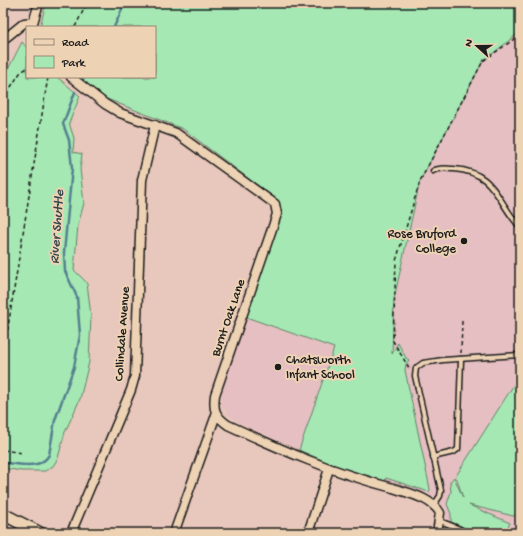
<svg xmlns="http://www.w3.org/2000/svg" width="523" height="536" font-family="'Gochi Hand',sans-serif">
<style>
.built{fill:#e5bfc1}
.green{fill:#a5e8b3;stroke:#608268}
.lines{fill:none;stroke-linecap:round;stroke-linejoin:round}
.stream{stroke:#55818f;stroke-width:2.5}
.lane-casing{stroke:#1c1c1c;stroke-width:7}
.street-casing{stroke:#1c1c1c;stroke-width:11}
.secondary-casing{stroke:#1c1c1c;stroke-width:14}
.path{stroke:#1c1c1c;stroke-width:1.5;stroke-dasharray:4 3;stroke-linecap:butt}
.lane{stroke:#edd2b4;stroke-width:4}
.street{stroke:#edd2b4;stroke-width:8}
.secondary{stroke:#edd2b4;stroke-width:11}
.poi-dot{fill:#1c1c1c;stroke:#edd2b4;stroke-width:1.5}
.labels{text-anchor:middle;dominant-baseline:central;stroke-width:4;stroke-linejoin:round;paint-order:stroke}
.poi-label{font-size:13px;fill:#1c1c1c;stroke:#edd2b4;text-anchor:end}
.street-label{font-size:13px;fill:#1c1c1c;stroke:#edd2b4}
.water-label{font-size:14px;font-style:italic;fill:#34464c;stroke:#edd2b4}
</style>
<rect width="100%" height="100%" fill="#e8c7bc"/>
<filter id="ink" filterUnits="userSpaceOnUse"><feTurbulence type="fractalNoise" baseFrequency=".025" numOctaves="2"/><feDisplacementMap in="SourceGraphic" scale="8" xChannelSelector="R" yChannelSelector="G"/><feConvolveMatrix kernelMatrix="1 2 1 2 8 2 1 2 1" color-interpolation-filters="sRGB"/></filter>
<g filter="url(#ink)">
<g class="built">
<polygon points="520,36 520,533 478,533 445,519 445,511 440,502 432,497 385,481 394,300 420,181 483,61"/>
<polygon points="246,317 334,348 299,450 238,422 229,415 221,404 223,386"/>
</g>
<g class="green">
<polygon points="46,3 520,3 520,32 483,61 420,181 394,299 392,354 398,343 406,358 409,360 406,364 405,370 430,489 429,492 386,478 385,481 331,464 299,450 334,348 246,317 280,211 277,200 183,129 107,99 78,77 155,77 155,27 40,27"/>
<polygon points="22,42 27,48 27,77 57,77 80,96 69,123 74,138 73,152 82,154 80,169 84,203 78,225 74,270 87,283 91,316 89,362 80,399 65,432 58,458 53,466 45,471 22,471 3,468 3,79"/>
<polygon points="520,375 520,515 513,516 469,505 510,523 505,533 478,533 451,522 451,514 447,504 451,492 450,482 454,477 463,498 456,476"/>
</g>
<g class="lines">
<g class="stream">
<polyline points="114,27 125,3"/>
<polyline points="82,82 84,77"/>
<path d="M3 463C18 463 39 471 49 455L55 420 74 367 80 335 77 297 65 271 64 253 72 168 69 140 63 124 75 92"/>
</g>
<defs>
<g id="lane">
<path d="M433 171C440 167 447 169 454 169 495 172 496 200 520 227"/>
<polyline points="433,457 454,452 458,449 461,359"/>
<polyline points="434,505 440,496 441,490 415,376 416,368 423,363 443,360 520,355"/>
<polyline points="440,521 460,529 461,533"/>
</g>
<g id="street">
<polyline points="32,26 39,3"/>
<polyline points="3,40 24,23 33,22"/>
<path d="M71 77 105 104 120 113 176 133 275 204 277 214 273 226 215 395C213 410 215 416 228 425 282 450 334 473 393 488 408 493 432 498 440 513L437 533"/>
<polyline points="71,533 131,390 135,376 142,180 155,125"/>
<polyline points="174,533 216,415"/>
<polyline points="308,533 329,469"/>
</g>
<polyline id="secondary" points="3,514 40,533"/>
</defs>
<use href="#lane" class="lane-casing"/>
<use href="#street" class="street-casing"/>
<use href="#secondary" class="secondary-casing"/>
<g class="path">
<polyline points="75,27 87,3"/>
<polyline points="3,99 20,73 27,68"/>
<polyline points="428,166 483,61 520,35"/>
<polyline points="461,353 462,321"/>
<polyline points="3,358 48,77"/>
<polyline points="409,368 393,341 396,261 420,181 426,170"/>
<polyline points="3,450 23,453"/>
</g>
<use href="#lane" class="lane"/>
<use href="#street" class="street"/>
<use href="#secondary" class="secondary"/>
</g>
</g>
<g class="poi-dot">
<circle cx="464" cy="241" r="4"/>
<circle cx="278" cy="367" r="4"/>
</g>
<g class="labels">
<g class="poi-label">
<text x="456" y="234">Rose Bruford<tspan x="456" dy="15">College</tspan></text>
<text x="286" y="360" text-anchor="start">Chatsworth<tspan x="286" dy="15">Infant School</tspan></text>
</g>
<g class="street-label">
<text transform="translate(229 318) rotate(-71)">Burnt Oak Lane</text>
<text transform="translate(123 334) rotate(-86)">Collindale Avenue</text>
</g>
<g class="water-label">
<text transform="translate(58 227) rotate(-86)">River Shuttle</text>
</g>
</g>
<rect width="523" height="536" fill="none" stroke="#edd2b4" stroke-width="16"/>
<rect x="8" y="8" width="507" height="520" fill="none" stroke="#1c1c1c" stroke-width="1.5" filter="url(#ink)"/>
<rect x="26" y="26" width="130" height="52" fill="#edd2b4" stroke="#998977"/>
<rect x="34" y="39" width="20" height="6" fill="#edd2b4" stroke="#998977"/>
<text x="62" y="46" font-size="12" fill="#1c1c1c">Road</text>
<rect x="34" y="56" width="20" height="12" fill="#a5e8b3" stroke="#998977"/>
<text x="62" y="66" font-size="12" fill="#1c1c1c">Park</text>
<g transform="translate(477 46) rotate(291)" stroke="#edd2b4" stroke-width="3" paint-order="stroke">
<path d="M0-3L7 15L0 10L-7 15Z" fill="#1c1c1c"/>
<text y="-6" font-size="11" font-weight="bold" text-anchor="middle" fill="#1c1c1c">N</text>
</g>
</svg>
